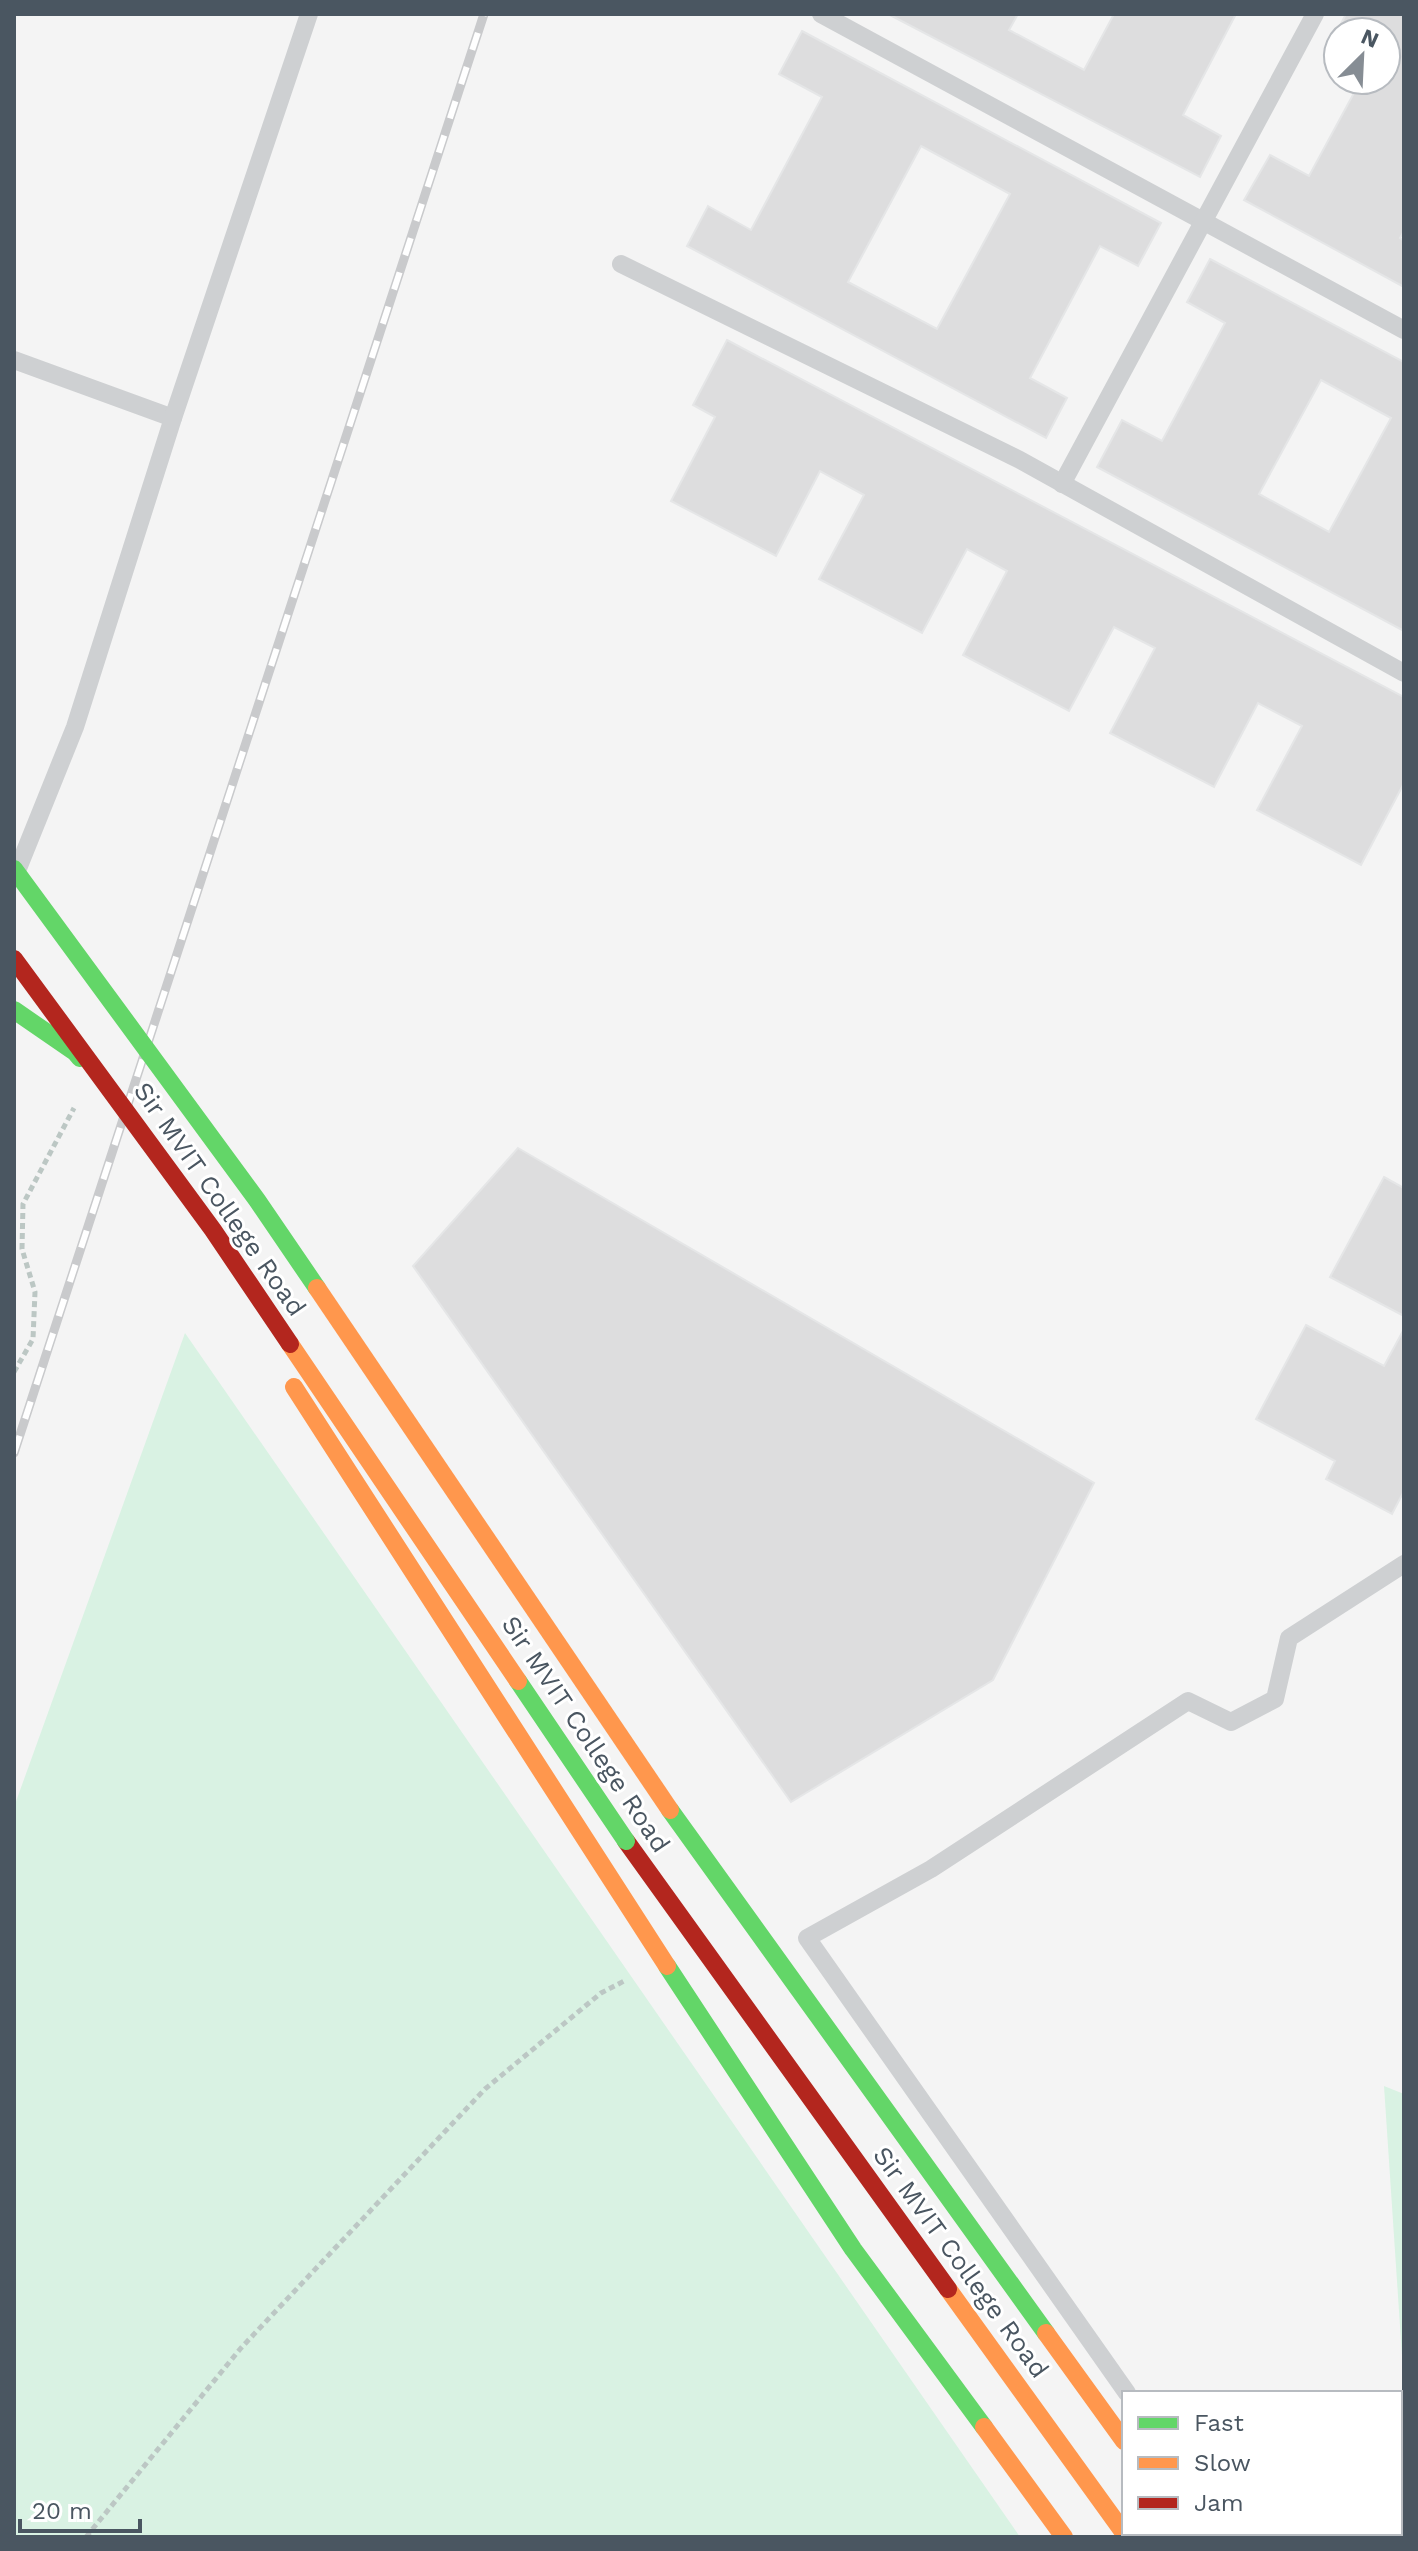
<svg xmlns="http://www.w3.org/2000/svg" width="1418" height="2551" font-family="'Work Sans',sans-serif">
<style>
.green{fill:#d9f2e3}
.building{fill:#ddddde;stroke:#e5e6e7;stroke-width:2;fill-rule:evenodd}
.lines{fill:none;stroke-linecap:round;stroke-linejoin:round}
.path{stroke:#bcc7c4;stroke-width:5;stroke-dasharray:6 4;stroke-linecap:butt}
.lane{stroke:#ced0d2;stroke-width:18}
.fast{stroke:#63d668;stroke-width:18}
.slow{stroke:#ff974d;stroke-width:18}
.jam{stroke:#b3261e;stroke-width:18}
.rail-casing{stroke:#c9cacc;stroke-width:9}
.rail{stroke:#fff;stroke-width:6;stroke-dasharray:18;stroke-linecap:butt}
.fast-bridge{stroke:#63d668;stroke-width:18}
.slow-bridge{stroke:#ff974d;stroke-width:18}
.jam-bridge{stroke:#b3261e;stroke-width:18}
.labels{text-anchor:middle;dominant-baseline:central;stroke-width:6;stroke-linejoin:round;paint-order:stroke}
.street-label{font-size:26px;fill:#4a5661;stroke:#fff}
</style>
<rect width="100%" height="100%" fill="#f4f4f4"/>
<g class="green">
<polygon points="185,1333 1020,2537 14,2537 14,1807"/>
<polygon points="1384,2086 1404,2094 1404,2386"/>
</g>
<g class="building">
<polygon points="888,14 1018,14 1009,30 1084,70 1114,14 1236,14 1183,115 1221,136 1200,177"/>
<polygon points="1346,14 1400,14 1404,16 1404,231 1400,238 1404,241 1404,287 1244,200 1270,155 1309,176 1361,80 1386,80 1386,32 1338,32 1338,39 1334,37"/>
<path d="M802 31 1161 223 1138 266 1100 246 1030 378 1067 398 1046 438 687 246 708 206 751 230 822 97 779 74ZM921 146 1010 194 937 329 848 282Z"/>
<path d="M1210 259 1404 362V631L1097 467 1122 420 1162 441 1225 323 1187 302ZM1321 380 1391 418 1329 532 1259 494Z"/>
<polygon points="727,340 1404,697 1404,783 1361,865 1257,810 1302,726 1258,703 1214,787 1110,733 1155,648 1114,627 1069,711 963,655 1007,571 967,549 922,633 819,579 864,495 820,471 776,556 671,501 715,417 693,405"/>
<polygon points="518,1148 1094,1483 993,1680 791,1802 413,1266"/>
<polygon points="1384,1177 1404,1188 1404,1316 1330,1277"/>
<polygon points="1306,1325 1384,1366 1404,1329 1404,1491 1392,1514 1326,1479 1335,1461 1256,1419"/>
</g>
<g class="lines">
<g class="path">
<polyline points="14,1372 33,1339 35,1292 22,1249 23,1204 74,1108"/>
<polyline points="86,2537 241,2348 485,2089 601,1993 626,1980"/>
</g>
<g class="lane">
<polyline points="821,14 1404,330"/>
<polyline points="621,264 1020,460 1404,673"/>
<polyline points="14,360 173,418"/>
<polyline points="1062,484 1315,14"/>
<polyline points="17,871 75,727 173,418 309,14"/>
<polyline points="1127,2393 807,1938 931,1869 1188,1701 1231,1722 1275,1699 1289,1638 1404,1564"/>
<polyline points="1225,2533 1226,2537"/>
</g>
<g class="fast">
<polyline points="14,1010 75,1052 80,1058"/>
<polyline points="670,1810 1046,2333"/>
<polyline points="667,1966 853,2249 984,2427"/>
</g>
<g class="slow">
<polyline points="294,1387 667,1966"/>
<polyline points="948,2289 1124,2533"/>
<polyline points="1046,2333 1124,2441"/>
<polyline points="984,2427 1064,2537"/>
<polyline points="1190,2533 1193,2537"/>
</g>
<polyline class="jam" points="626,1841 948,2289"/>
<defs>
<polyline id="rail" points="14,1453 484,14"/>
</defs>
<use href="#rail" class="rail-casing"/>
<use href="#rail" class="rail"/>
<g class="fast-bridge">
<polyline points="14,869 257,1200 317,1288"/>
<polyline points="518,1681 626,1841"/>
</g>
<g class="slow-bridge">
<polyline points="317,1288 670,1810"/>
<polyline points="290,1344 518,1681"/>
</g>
<polyline class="jam-bridge" points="14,959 213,1230 290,1344"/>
</g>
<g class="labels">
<g class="street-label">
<text transform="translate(220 1199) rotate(55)">Sir MVIT College Road</text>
<text transform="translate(586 1734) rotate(56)">Sir MVIT College Road</text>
<text transform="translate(961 2262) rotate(54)">Sir MVIT College Road</text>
</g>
</g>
<rect width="1418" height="2551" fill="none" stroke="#4a5661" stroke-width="32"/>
<rect x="1122" y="2391" width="280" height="144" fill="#ffffff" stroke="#b7bbc0" stroke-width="2"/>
<rect x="1138" y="2417" width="40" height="12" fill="#63d668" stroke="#b7bbc0" stroke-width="2"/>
<text x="1194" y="2431" font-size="24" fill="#4a5661">Fast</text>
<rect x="1138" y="2457" width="40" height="12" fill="#ff974d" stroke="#b7bbc0" stroke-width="2"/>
<text x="1194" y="2471" font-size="24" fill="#4a5661">Slow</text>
<rect x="1138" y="2497" width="40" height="12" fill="#b3261e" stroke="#b7bbc0" stroke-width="2"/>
<text x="1194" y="2511" font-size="24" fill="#4a5661">Jam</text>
<g transform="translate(1362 56) rotate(24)"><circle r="38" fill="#ffffff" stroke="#b7bbc0" stroke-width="2"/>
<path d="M0-6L14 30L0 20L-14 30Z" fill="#868d94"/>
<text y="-12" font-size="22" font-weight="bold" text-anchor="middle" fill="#4a5661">N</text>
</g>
<path d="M20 2519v12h120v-12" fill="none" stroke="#4a5661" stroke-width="4"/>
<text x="32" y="2519" font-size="24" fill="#4a5661" stroke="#ffffff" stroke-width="6" paint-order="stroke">20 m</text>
</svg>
